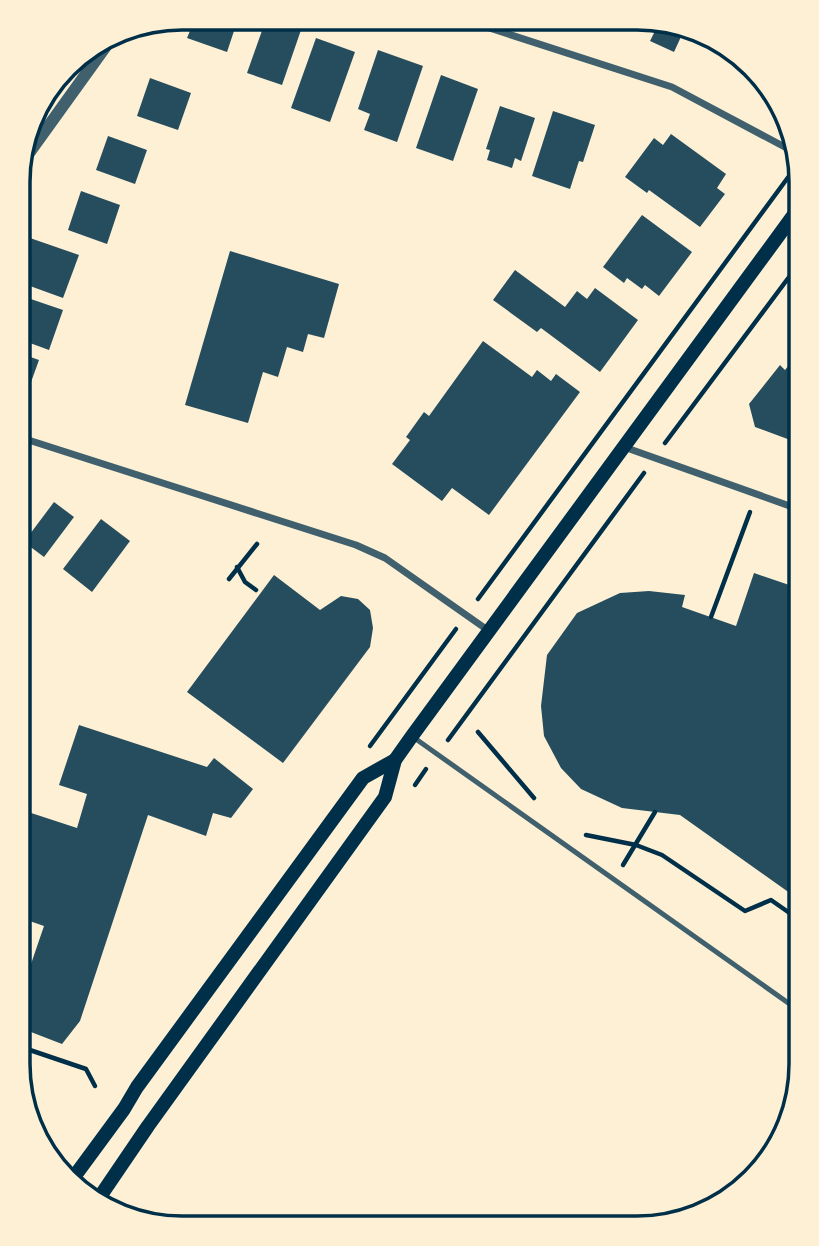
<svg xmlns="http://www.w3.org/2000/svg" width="819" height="1246" font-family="Jost,sans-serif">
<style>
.building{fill:#264d5e}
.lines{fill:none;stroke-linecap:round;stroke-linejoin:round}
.path{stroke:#003049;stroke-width:4.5}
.service{stroke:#3f606c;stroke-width:5}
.minor{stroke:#3f606c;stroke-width:7}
.tertiary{stroke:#3f606c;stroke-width:12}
.secondary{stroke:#003049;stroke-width:14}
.rim{fill:none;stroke:#003049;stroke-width:3.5}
</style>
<rect width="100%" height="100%" fill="#fdf0d5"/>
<g class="building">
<polygon points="651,21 669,21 685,28 674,52 650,41 656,29 649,26"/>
<polygon points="236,25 227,52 187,38 192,26"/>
<polygon points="264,25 286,25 301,30 282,85 247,73"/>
<polygon points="706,37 738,52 741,56 738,61 703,44"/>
<polygon points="316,38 355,52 330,122 291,108"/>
<polygon points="378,50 423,66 397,142 364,130 370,114 358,109"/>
<polygon points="441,75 478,89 453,161 416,148"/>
<polygon points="150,78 191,93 178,130 137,116"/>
<polygon points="500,106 535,118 521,161 515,158 512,168 487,160 490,150 486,149"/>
<polygon points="553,111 595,125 583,162 579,161 570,189 532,176"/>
<polygon points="671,134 726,174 717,188 725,194 700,227 649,190 647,193 625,177 654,138 663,145"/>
<polygon points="108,136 147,150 135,184 96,170"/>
<polygon points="81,191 120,205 107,244 68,230"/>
<polygon points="642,215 692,252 659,296 645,285 642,289 627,278 624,283 603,267"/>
<polygon points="30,238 79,255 63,298 19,282 19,271"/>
<polygon points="230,251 339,284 324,338 308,334 303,352 287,347 278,377 263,372 248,423 185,405"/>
<polygon points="515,270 565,307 577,291 587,299 595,288 638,320 600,372 541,328 537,332 493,300"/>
<polygon points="19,295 63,310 49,350 19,339"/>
<polygon points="483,341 532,377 537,370 551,381 556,374 580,392 489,515 452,488 442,501 392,464 410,440 406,437 424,412 429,416"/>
<polygon points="801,350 801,444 755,427 749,404 780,365 785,370"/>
<polygon points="19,353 39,360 26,396 19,393"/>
<polygon points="54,502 74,517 44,557 24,542"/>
<polygon points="101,519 130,541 92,592 63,569"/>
<polygon points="754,573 801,589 801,901 680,815 622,808 581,789 561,768 544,736 541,706 547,655 577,613 620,593 649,591 685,595 682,607 736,626"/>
<polygon points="274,575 320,610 341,596 358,599 370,610 373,628 370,647 283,763 187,692"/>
<polygon points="79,725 207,767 214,758 253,789 231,818 213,813 206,836 148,815 80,1021 62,1044 18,1027 18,959 31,964 44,926 18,917 18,811 19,809 77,828 87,794 59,785"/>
</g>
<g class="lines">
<g class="path">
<polyline points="665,443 801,261"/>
<polyline points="237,567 245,582 256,590"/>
<polyline points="229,579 257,544"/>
<polyline points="478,599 792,172"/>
<polyline points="711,617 750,512"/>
<polyline points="478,732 534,798"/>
<polyline points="448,740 644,473"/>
<polyline points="370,746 456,629"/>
<polyline points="415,785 426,769"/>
<polyline points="586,835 636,845 662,855 745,911 771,900 801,921"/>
<polyline points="623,865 655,812"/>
<polyline points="18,1046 86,1069 95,1086"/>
</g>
<polyline class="service" points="413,737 801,1012"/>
<g class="minor">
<polyline points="474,23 672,87 796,153"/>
<polyline points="19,437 356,545 385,558 489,631"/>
<polyline points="624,447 801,510"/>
</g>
<polyline class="tertiary" points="19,167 114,35"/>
<g class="secondary">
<polyline points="71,1181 124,1109 137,1087 363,778 395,760"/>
<polyline points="97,1201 148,1126 385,797 395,760 412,736 801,205"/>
</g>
</g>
<path d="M0 0H819V1246H0ZM182 30H637A152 152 0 0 1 789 182V1064A152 152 0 0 1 637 1216H182A152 152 0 0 1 30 1064V182A152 152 0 0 1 182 30Z" fill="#fdf0d5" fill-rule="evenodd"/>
<path class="rim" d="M182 30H637A152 152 0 0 1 789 182V1064A152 152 0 0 1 637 1216H182A152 152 0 0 1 30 1064V182A152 152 0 0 1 182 30Z"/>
</svg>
